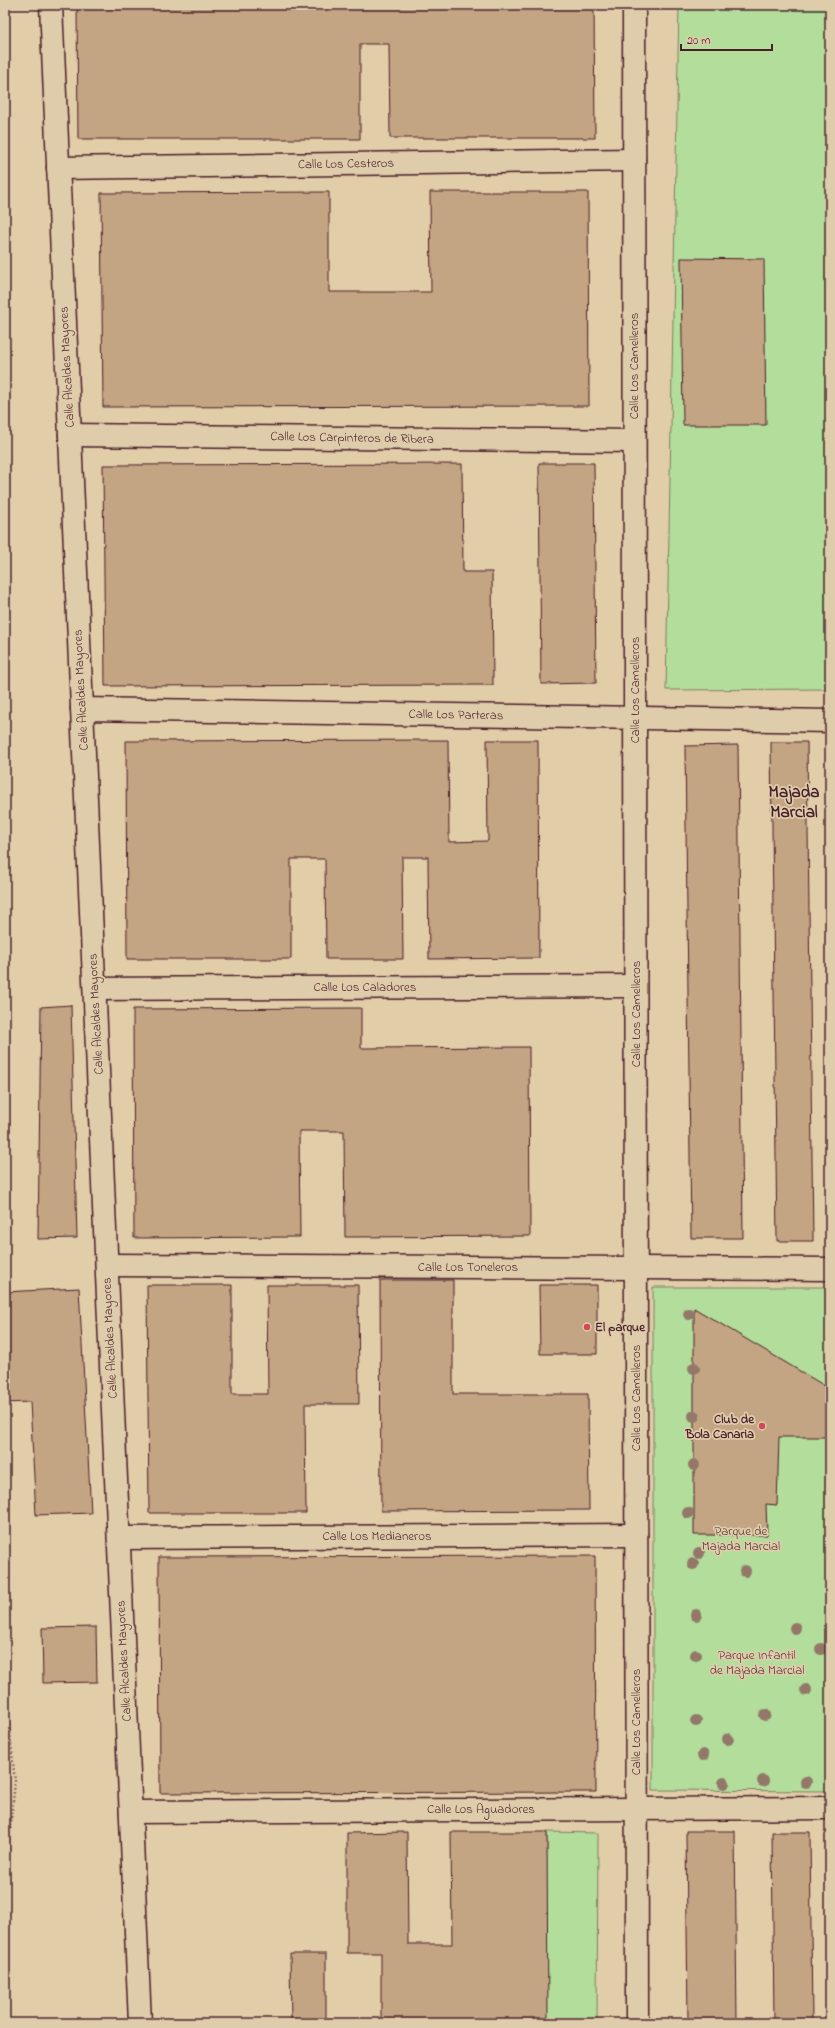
<svg xmlns="http://www.w3.org/2000/svg" width="835" height="2028" font-family="'Indie Flower',sans-serif">
<style>
.green{fill:#b2dd9a;stroke:#7e7e62}
.building{fill:#c3a483;stroke:#4a1f2b}
.lines{fill:none;stroke-linecap:round;stroke-linejoin:round}
.street-casing{stroke:#4a1f2b;stroke-width:25}
.path{stroke:#4a1f2b;stroke-width:2.5;stroke-dasharray:1 3;stroke-linecap:butt}
.street{stroke:#deccaa;stroke-width:22}
.tree{fill:#937869}
.poi-dot{fill:#d1495b;stroke:#deccaa;stroke-width:1.5}
.labels{text-anchor:middle;dominant-baseline:central;stroke-width:3.5;stroke-linejoin:round;paint-order:stroke}
.street-label{font-size:13px;fill:#4a1f2b;stroke:#deccaa}
.poi-label{font-size:13px;font-weight:bold;fill:#4a1f2b;stroke:#deccaa;text-anchor:start}
.park-label{font-size:13px;fill:#543236;stroke:#deccaa}
.district-label{font-size:17px;font-weight:bold;fill:#4a1f2b;stroke:#deccaa}
</style>
<rect width="100%" height="100%" fill="#e1cda8"/>
<filter id="ink" filterUnits="userSpaceOnUse"><feTurbulence type="fractalNoise" baseFrequency=".025" numOctaves="2"/><feDisplacementMap in="SourceGraphic" scale="8" xChannelSelector="R" yChannelSelector="G"/><feConvolveMatrix kernelMatrix="1 2 1 2 8 2 1 2 1" color-interpolation-filters="sRGB"/></filter>
<g filter="url(#ink)">
<g class="green">
<polygon points="679,5 830,5 830,689 666,690"/>
<polygon points="653,1287 830,1287 830,1791 653,1790"/>
<polygon points="547,1832 598,1833 597,2023 544,2023"/>
</g>
<g class="building">
<polygon points="77,5 594,5 595,138 390,138 389,44 360,44 360,139 78,139"/>
<polygon points="329,192 329,292 431,292 430,192 588,192 589,406 103,407 101,193"/>
<polygon points="681,258 764,259 766,425 683,425"/>
<polygon points="539,463 594,463 596,683 541,684"/>
<polygon points="462,464 463,572 492,572 493,685 105,686 103,465"/>
<polygon points="448,740 449,842 488,841 487,740 538,740 539,958 429,959 428,857 402,857 403,959 326,959 325,859 291,859 291,959 127,959 126,741"/>
<polygon points="771,742 807,742 813,1241 777,1241"/>
<polygon points="738,745 743,1238 691,1238 685,746"/>
<polygon points="71,1005 77,1238 38,1239 41,1007"/>
<polygon points="361,1008 361,1048 529,1047 530,1236 345,1237 344,1131 299,1131 300,1237 134,1238 133,1009"/>
<polygon points="380,1280 453,1280 453,1394 588,1394 589,1510 381,1511"/>
<polygon points="147,1285 232,1285 232,1394 268,1394 267,1285 358,1285 359,1404 305,1404 306,1513 149,1513"/>
<polygon points="539,1285 597,1285 597,1354 540,1354"/>
<polygon points="79,1288 91,1513 36,1515 30,1402 5,1403 5,1292"/>
<polygon points="694,1308 830,1389 829,1437 779,1437 777,1505 766,1504 767,1535 694,1535"/>
<polygon points="595,1556 596,1792 160,1793 159,1557"/>
<polygon points="96,1627 97,1682 43,1683 42,1628"/>
<polygon points="686,1831 735,1831 737,2023 688,2023"/>
<polygon points="407,1832 408,1944 452,1944 451,1832 547,1832 548,2023 381,2023 381,1953 347,1953 347,1833"/>
<polygon points="772,1832 810,1832 812,2023 774,2023"/>
<polygon points="290,1954 326,1954 326,2023 291,2023"/>
</g>
<g class="lines">
<defs>
<g id="street">
<polyline points="51,5 140,2023"/>
<polyline points="634,5 637,2023"/>
<polyline points="58,168 634,160"/>
<polyline points="70,435 634,441"/>
<polyline points="82,709 830,721"/>
<polyline points="95,989 635,986"/>
<polyline points="107,1265 830,1269"/>
<polyline points="119,1538 636,1535"/>
<polyline points="131,1812 830,1808"/>
</g>
</defs>
<use href="#street" class="street-casing"/>
<polyline class="path" points="5,1685 15,1782 5,1878"/>
<use href="#street" class="street"/>
</g>
<g class="tree">
<circle cx="689" cy="1314" r="6"/>
<circle cx="694" cy="1368" r="6"/>
<circle cx="694" cy="1416" r="6"/>
<circle cx="694" cy="1465" r="6"/>
<circle cx="688" cy="1513" r="6"/>
<circle cx="699" cy="1553" r="6"/>
<circle cx="693" cy="1564" r="6"/>
<circle cx="745" cy="1571" r="6"/>
<circle cx="696" cy="1615" r="6"/>
<circle cx="795" cy="1628" r="6"/>
<circle cx="821" cy="1649" r="6"/>
<circle cx="696" cy="1655" r="6"/>
<circle cx="806" cy="1690" r="6"/>
<circle cx="765" cy="1715" r="6"/>
<circle cx="696" cy="1721" r="6"/>
<circle cx="728" cy="1739" r="6"/>
<circle cx="703" cy="1755" r="6"/>
<circle cx="763" cy="1781" r="6"/>
<circle cx="806" cy="1782" r="6"/>
<circle cx="724" cy="1783" r="6"/>
</g>
</g>
<g class="poi-dot">
<circle cx="587" cy="1327" r="4"/>
<circle cx="762" cy="1426" r="4"/>
</g>
<g class="labels">
<g class="street-label">
<text transform="translate(346 164) rotate(-1)">Calle Los Cesteros</text>
<text transform="translate(634 366) rotate(-90)">Calle Los Camelleros</text>
<text transform="translate(67 367) rotate(-93)">Calle Alcaldes Mayores</text>
<text transform="translate(352 438) rotate(1)">Calle Los Carpinteros de Ribera</text>
<text transform="translate(81 690) rotate(-93)">Calle Alcaldes Mayores</text>
<text transform="translate(635 690) rotate(-90)">Calle Los Camelleros</text>
<text transform="translate(456 715) rotate(1)">Calle Los Parteras</text>
<text x="365" y="987">Calle Los Caladores</text>
<text transform="translate(96 1014) rotate(-93)">Calle Alcaldes Mayores</text>
<text transform="translate(636 1014) rotate(-90)">Calle Los Camelleros</text>
<text x="468" y="1267">Calle Los Toneleros</text>
<text transform="translate(110 1338) rotate(-93)">Calle Alcaldes Mayores</text>
<text transform="translate(636 1398) rotate(-90)">Calle Los Camelleros</text>
<text x="377" y="1536">Calle Los Medianeros</text>
<text transform="translate(124 1661) rotate(-93)">Calle Alcaldes Mayores</text>
<text transform="translate(636 1722) rotate(-90)">Calle Los Camelleros</text>
<text x="481" y="1809">Calle Los Aguadores</text>
</g>
<g class="poi-label">
<text x="595" y="1327">El parque</text>
<text x="754" y="1419" text-anchor="end">Club de<tspan x="754" dy="15">Bola Canaria</tspan></text>
</g>
<g class="park-label">
<text x="741" y="1531">Parque de<tspan x="741" dy="15">Majada Marcial</tspan></text>
<text x="757" y="1655">Parque Infantil<tspan x="757" dy="15">de Majada Marcial</tspan></text>
</g>
<g class="district-label">
<text x="794" y="792">Majada<tspan x="794" dy="20">Marcial</tspan></text>
</g>
</g>
<rect width="835" height="2028" fill="none" stroke="#deccaa" stroke-width="20"/>
<rect x="10" y="10" width="815" height="2008" fill="none" stroke="#4a1f2b" stroke-width="1.5" filter="url(#ink)"/>
<path d="M681 44v6h91v-6" fill="none" stroke="#4a1f2b" stroke-width="2"/>
<text x="687" y="44" font-size="12" fill="#4a1f2b" stroke="#deccaa" stroke-width="3" paint-order="stroke">20 m</text>
</svg>
